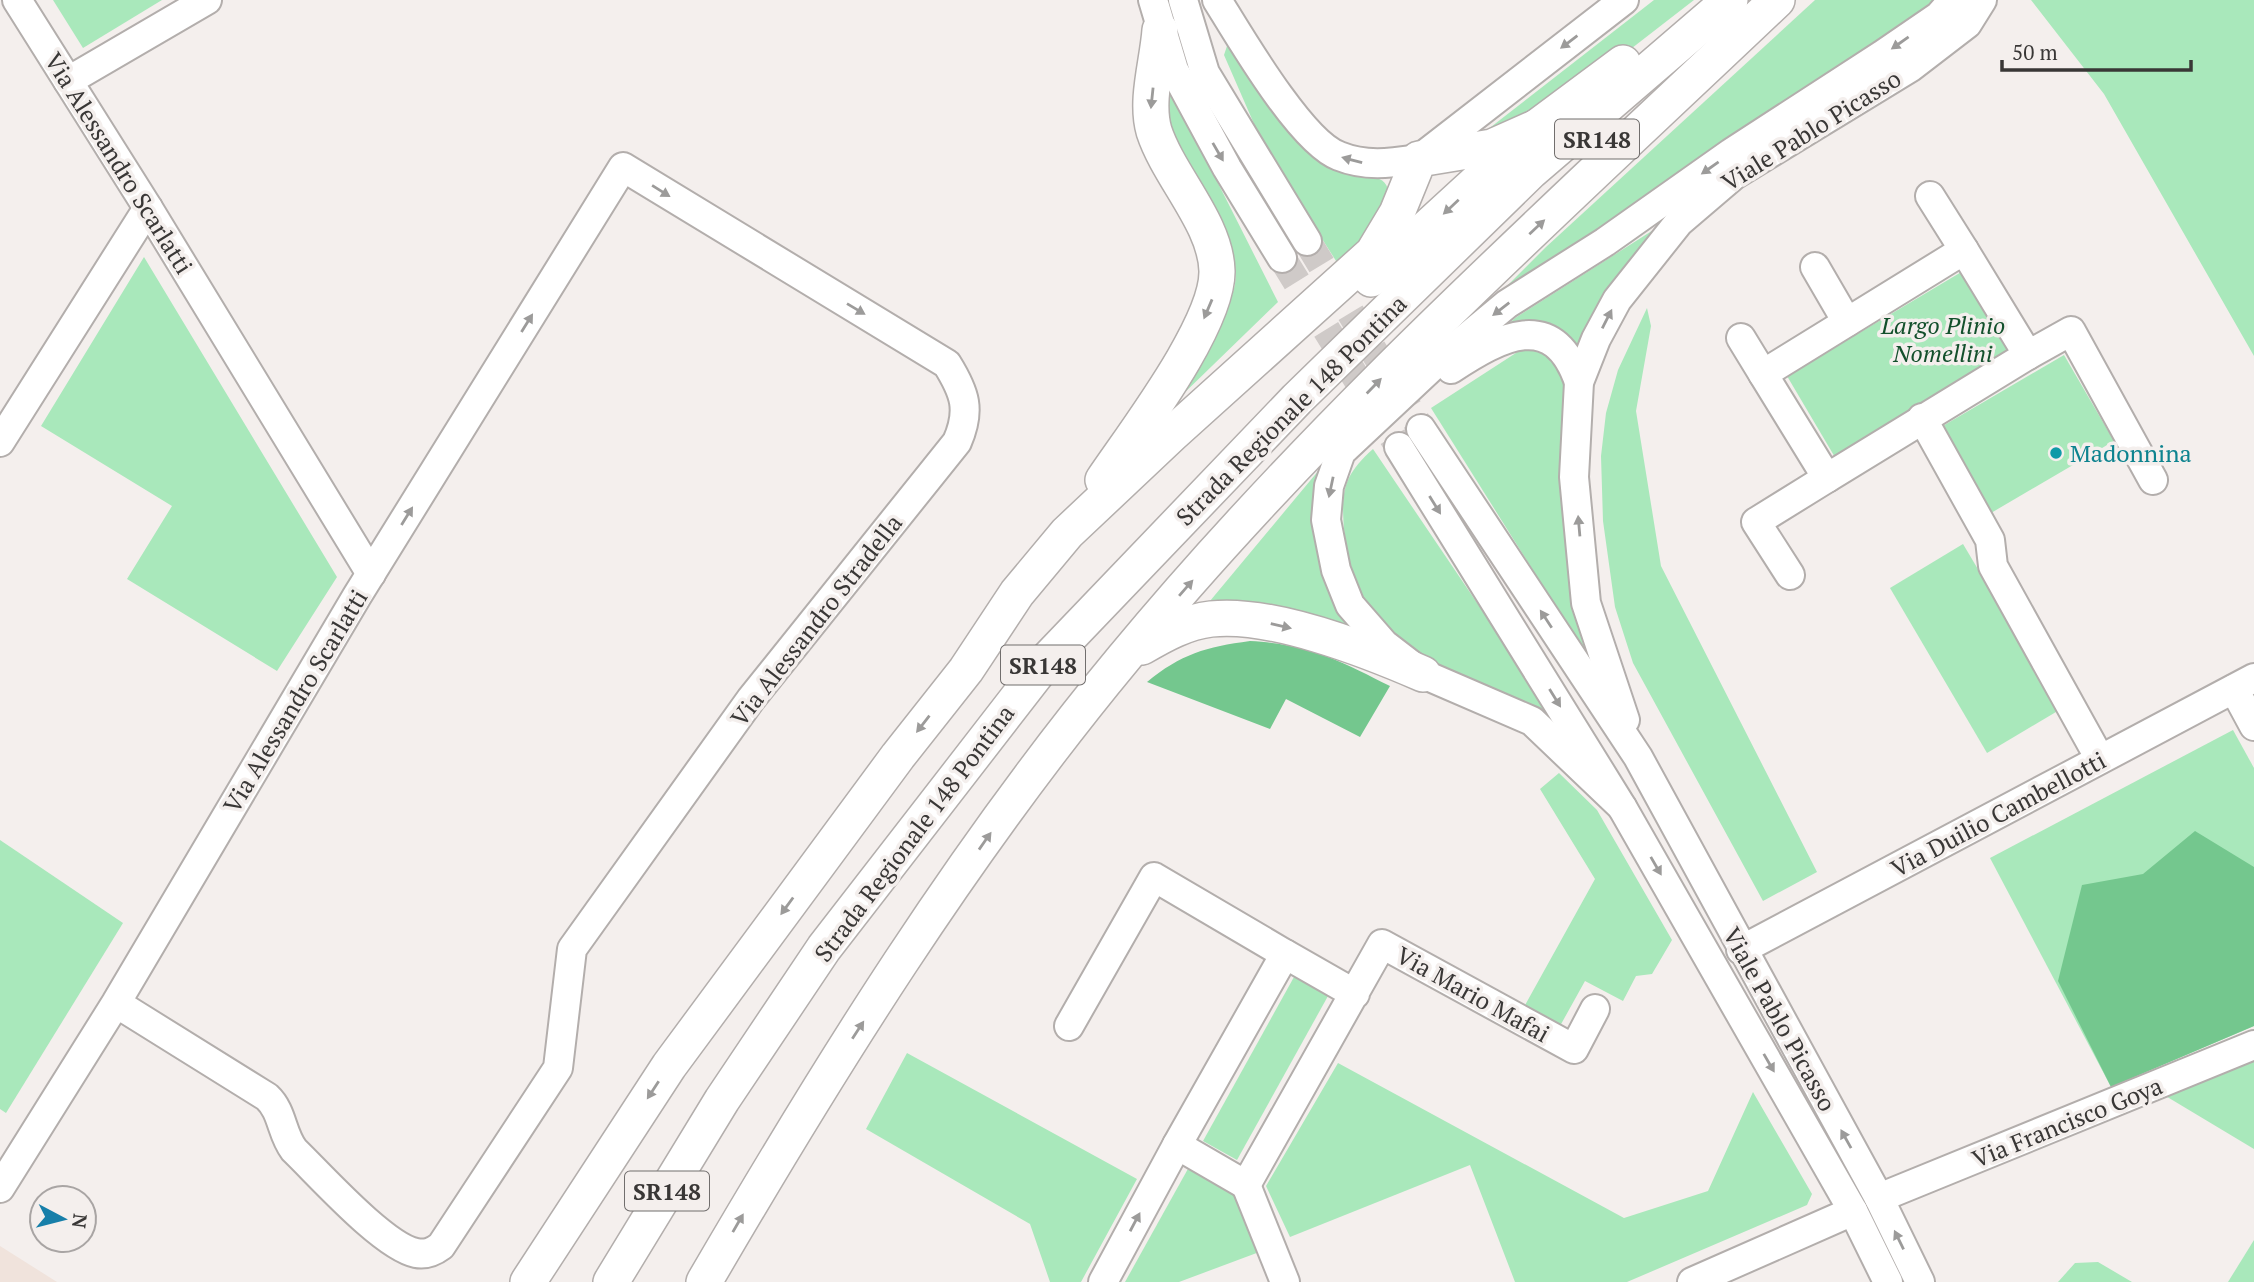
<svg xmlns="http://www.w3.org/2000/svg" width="2254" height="1282" font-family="'PT Serif',serif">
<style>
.built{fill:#f0e3dc}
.green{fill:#a9e8bb}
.forest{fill:#74c78e}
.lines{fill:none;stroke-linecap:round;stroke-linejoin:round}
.minor-tunnel{stroke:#cfcac8;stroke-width:28;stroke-dasharray:28 14;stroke-linecap:butt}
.minor-casing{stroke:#b3aeac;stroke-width:32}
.major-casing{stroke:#b3aeac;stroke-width:38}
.minor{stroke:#fff;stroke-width:28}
.major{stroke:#fff;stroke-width:35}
.oneway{fill:#9c9b9a}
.culture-dot{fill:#0f9aa8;stroke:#f4efed;stroke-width:2.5}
.labels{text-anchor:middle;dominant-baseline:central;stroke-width:7;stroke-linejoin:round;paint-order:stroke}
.shield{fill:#f4efed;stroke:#716e6d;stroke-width:2}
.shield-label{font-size:23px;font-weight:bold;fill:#393736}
.street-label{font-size:24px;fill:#393736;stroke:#f4efed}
.park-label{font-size:24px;font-style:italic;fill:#13502c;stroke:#f4efed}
.culture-label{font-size:24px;fill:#0d838f;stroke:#f4efed;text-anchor:start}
</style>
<rect width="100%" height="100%" fill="#f4efed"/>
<polygon class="built" points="0,1246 57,1282 0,1282"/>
<g class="green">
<polygon points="53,0 162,0 83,48"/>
<polygon points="1654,0 1694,0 1543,117 1469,144"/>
<polygon points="1815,0 1944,0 1484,309 1546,247"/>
<polygon points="2031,0 2254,0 2254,356 2104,94"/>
<path d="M1233 44 1371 177C1404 180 1383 222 1368 238 1359 248 1347 256 1338 264L1265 149 1224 55 1227 46Z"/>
<path d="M1168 84 1278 302 1178 399C1193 370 1230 315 1235 284 1241 245 1183 167 1169 127 1165 115 1168 97 1168 84Z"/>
<polygon points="1680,213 1581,348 1568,338 1497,335 1515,318"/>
<polygon points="144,257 337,577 277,671 127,579 172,506 41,426"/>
<polygon points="1963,271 2012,353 1836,459 1787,376"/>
<polygon points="1647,308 1651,326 1636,411 1661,566 1817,872 1763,901 1633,663 1615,607 1603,521 1601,456 1606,413 1618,370"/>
<polygon points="1535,348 1553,353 1570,371 1610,693 1431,408 1519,351"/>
<polygon points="2064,355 2114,441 1991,513 1941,427"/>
<polygon points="1339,446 1327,487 1367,631 1195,619"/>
<path d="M1373 449 1565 733C1514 705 1398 652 1368 606 1355 585 1346 553 1344 529 1341 490 1344 475 1373 449Z"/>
<polygon points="1963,544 2061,709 1987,753 1890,588"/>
<polygon points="2233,730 2254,768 2254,1026 2111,1087 1990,858"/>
<polygon points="1559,773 1597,810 1672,940 1652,974 1636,976 1623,1001 1585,981 1560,1026 1524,1007 1595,879 1540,789"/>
<polygon points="0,840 123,923 6,1113 0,1109"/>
<polygon points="1294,977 1328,996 1237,1160 1203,1141"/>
<polygon points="907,1053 1137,1179 1081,1282 1050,1282 1030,1224 866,1129"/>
<polygon points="2254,1059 2254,1149 2164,1095"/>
<polygon points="1338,1063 1624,1218 1708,1191 1753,1092 1812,1194 1807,1205 1627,1282 1515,1282 1470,1165 1290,1237 1266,1186"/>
<polygon points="1189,1167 1236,1194 1262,1251 1179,1282 1125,1282"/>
<polygon points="2254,1240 2254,1282 2228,1282"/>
<polygon points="2098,1262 2132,1282 2058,1282 2075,1263"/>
</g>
<g class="forest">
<path d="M1250 641C1308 644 1339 660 1390 686L1360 737 1286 699 1270 729 1147 682C1181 654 1206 647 1250 641Z"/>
<polygon points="2195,831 2254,867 2254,1026 2111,1087 2058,981 2082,885 2143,874"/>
</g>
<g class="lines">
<g class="minor-tunnel">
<polyline points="1307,241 1421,429"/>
<polyline points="1282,258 1399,447"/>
</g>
<defs>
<g id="minor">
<polyline points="17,0 148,208 371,574"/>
<polyline points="1153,0 1174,70 1227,168 1282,258"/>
<polyline points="1183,0 1205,73 1307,241"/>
<path d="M1217 0C1240 37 1301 142 1339 156 1366 167 1391 163 1419 159L1624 0"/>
<polyline points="68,81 207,0"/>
<polyline points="1930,196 1964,250"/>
<polygon points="1964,250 2028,355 1827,478 1763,374"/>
<polyline points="1815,267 1847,322"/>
<polyline points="1741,338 1763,374"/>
<polyline points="2028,355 2071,331 2153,480"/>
<path d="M1451 369C1500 337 1553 307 1579 382"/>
<polyline points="1922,418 1990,540 1993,566 2100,759"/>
<polyline points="1421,429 1638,757 1879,1198 1920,1282"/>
<polyline points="0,442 148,208"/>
<polyline points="1399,447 1622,807 1853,1211 1888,1282"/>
<polyline points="1790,575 1756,522 1827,478"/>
<polyline points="2234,689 2254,726"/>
<polyline points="1625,720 1586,603 1574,477 1579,382 1596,339 1617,300 1679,222 1734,175 1911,67 1967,24 1982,0"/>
<polyline points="1622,807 1532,721 1423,674 1384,644 1350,605 1336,570 1326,520 1329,486 1341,452 1436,363 1507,304 1605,242 1731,153 1882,55 1939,16 1953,0"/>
<polyline points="1741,950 2254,678"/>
<polyline points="1355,994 1285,954 1177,1145 1246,1185 1382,944 1574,1049 1595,1009"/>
<polyline points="1069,1026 1154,877 1285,954"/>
<polyline points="1246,1185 1285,1282"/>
<path d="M0 1188 116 1003 357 596 623 167 947 364C965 393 971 410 957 442L751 699 572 949 558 1068 441 1246C433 1252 426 1255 416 1253 383 1246 320 1175 294 1150 281 1133 283 1112 267 1097L116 1003"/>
<polyline points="1879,1198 2254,1045"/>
<polyline points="1103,1282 1177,1145"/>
<polyline points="1692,1282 1853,1211"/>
</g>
<g id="major">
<polyline points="1371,279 1537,127 1623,63"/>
<path d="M1103 480C1134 434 1218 325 1217 271 1216 223 1169 177 1154 131 1145 100 1158 61 1160 30"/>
<path d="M1142 647C1164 634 1186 622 1211 619 1271 612 1368 650 1423 674"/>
<polyline points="528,1282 669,1066 898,756 966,670 1017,593 1067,533 1171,435 1373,253 1397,213 1419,159 1492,147 1537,127"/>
<polyline points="611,1282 722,1100 824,948 1047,660 1297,399 1531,171 1730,0"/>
<path d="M704 1282C830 1066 963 852 1123 659 1320 420 1553 213 1777 0"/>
</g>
</defs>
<use href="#minor" class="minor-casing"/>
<use href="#major" class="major-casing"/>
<use href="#minor" class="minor"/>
<use href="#major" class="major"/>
</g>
<defs><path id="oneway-solid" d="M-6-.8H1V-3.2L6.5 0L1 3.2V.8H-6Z" transform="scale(1.75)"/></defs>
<g class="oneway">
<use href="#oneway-solid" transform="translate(1569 42) rotate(143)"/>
<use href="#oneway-solid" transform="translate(1900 43) rotate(145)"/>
<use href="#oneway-solid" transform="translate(1152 98) rotate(96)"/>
<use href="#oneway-solid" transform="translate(1218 152) rotate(60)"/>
<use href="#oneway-solid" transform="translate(1352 160) rotate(-165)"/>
<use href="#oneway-solid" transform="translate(1710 168) rotate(145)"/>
<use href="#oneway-solid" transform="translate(661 191) rotate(32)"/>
<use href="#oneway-solid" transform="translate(1451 207) rotate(137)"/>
<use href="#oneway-solid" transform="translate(1537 227) rotate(-43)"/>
<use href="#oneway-solid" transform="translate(856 309) rotate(31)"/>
<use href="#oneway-solid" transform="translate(1208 309) rotate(113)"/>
<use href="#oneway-solid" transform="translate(1501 309) rotate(142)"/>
<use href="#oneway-solid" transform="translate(1607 319) rotate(-63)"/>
<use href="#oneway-solid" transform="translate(527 323) rotate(-58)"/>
<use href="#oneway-solid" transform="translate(1374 386) rotate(-46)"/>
<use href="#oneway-solid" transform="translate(1331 487) rotate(102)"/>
<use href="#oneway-solid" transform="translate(1435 505) rotate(58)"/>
<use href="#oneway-solid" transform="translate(407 516) rotate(-58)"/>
<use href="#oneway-solid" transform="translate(1579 526) rotate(-95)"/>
<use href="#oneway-solid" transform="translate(1186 588) rotate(-49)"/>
<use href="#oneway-solid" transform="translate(1546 619) rotate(-123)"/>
<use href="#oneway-solid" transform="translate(1281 626) rotate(13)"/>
<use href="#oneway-solid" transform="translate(1555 698) rotate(58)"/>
<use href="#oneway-solid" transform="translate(923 724) rotate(128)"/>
<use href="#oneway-solid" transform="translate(985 841) rotate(-55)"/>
<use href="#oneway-solid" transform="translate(1656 866) rotate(60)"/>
<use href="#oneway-solid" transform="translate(787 906) rotate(126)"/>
<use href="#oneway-solid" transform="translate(858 1030) rotate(-57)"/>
<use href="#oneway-solid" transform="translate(1769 1063) rotate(60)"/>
<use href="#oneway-solid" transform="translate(653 1090) rotate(123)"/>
<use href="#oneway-solid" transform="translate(1846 1139) rotate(-119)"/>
<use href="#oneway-solid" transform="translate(1135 1222) rotate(-62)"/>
<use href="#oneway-solid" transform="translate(738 1223) rotate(-60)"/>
<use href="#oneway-solid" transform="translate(1899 1240) rotate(-116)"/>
</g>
<circle class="culture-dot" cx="2056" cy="453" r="7"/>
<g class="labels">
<g class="shield">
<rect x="1555" y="119.5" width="84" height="39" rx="5"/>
<rect x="1001" y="645.5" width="84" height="39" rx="5"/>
<rect x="625" y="1171.5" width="84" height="39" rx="5"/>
</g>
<g class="shield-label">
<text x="1597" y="139">SR148</text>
<text x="1043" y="665">SR148</text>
<text x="667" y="1191">SR148</text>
</g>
<g class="street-label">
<text transform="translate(1811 130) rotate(-32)">Viale Pablo Picasso</text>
<text transform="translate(119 163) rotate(58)">Via Alessandro Scarlatti</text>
<text transform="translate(1291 410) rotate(-45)">Strada Regionale 148 Pontina</text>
<text transform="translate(816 620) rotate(-52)">Via Alessandro Stradella</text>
<text transform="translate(295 701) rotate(-59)">Via Alessandro Scarlatti</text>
<text transform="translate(1998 814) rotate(-28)">Via Duilio Cambellotti</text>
<text transform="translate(914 833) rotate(-53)">Strada Regionale 148 Pontina</text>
<text transform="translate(1473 994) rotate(29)">Via Mario Mafai</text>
<text transform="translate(1780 1019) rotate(61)">Viale Pablo Picasso</text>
<text transform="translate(2067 1122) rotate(-22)">Via Francisco Goya</text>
</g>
<g class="park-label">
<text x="1943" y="325">Largo Plinio<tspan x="1943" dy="28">Nomellini</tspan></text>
</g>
<g class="culture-label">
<text x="2070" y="453">Madonnina</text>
</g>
</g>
<g transform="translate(63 1219) rotate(97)"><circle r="33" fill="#f4efed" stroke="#a9a5a4" stroke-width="2"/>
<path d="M0-5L12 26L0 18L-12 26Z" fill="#177fa9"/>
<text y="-10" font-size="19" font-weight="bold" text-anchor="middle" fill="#393736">N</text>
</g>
<path d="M2002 60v10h189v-10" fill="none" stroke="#393736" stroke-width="3.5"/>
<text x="2012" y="60" font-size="21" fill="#393736" stroke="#f4efed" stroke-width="5" paint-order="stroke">50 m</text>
</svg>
